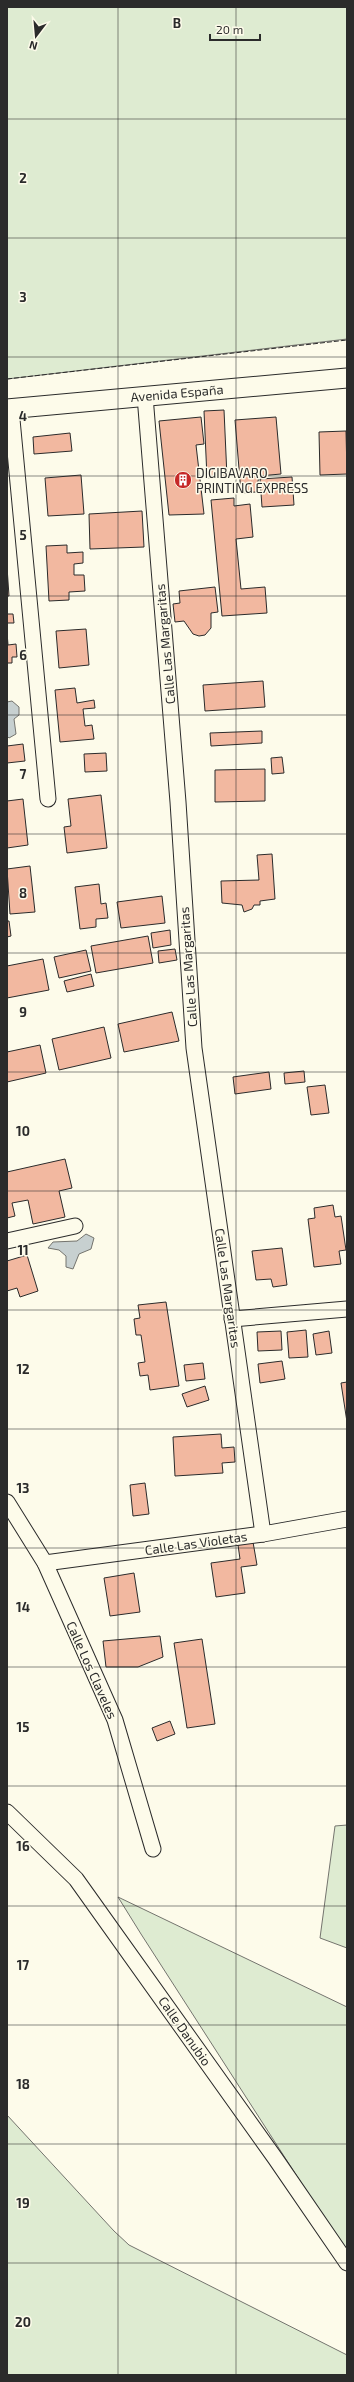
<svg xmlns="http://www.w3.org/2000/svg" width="354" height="2382" font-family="'Exo 2',sans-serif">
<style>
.green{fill:#deebd1;stroke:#74746e}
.water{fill:#c7d0d0;stroke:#74746e}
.building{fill:#f2b8a0;stroke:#2b2b2b}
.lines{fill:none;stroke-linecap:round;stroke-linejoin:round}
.minor-casing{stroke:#2b2b2b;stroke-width:17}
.tertiary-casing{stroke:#2b2b2b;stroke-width:21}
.minor{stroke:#fdfbea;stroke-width:15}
.tertiary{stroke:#fdfbea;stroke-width:19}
.fence{stroke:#2b2b2b;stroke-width:1;stroke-dasharray:5 2;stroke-linecap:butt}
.grid{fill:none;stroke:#2b2b2b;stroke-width:1;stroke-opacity:0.55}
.labels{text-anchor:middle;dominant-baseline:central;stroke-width:3;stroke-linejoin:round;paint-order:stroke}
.street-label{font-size:13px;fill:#2b2b2b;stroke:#fdfbea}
.poi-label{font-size:13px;fill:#2b2b2b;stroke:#fdfbea;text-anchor:start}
.grid-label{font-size:13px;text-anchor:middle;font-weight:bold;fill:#2b2b2b;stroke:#fdfbea;stroke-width:3;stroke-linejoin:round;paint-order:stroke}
</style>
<rect width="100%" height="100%" fill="#fdfbea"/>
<g class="green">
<polygon points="7,7 347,7 347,339 7,379"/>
<polygon points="347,1825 347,1948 320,1938 335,1826"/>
<polygon points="118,1897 347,2007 347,2254 141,1934"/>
<polygon points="7,2115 114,2231 129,2245 347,2355 347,2375 7,2375"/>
</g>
<g class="water">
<polygon points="12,701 19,707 19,715 14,719 16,734 9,738 7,736 7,702"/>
<polygon points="86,1234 94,1238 91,1249 79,1254 73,1269 66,1267 66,1256 59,1250 48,1248 53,1242 77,1241"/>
</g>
<g class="building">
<polygon points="224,410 227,477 207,478 204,411"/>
<polygon points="201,417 204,444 196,445 204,514 169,515 159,421"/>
<polygon points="276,417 281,474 259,476 256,492 241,493 235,420"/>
<polygon points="346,431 347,474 320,475 319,432"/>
<polygon points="70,433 72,451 34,454 33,437"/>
<polygon points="81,475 84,514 48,516 45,478"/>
<polygon points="292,477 294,505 262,507 260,479"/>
<polygon points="234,498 234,506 250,504 253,537 236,539 241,589 265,587 267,613 222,616 211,500"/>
<polygon points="142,511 144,547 90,549 89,514"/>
<polygon points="67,545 67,553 83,552 83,563 74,564 74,575 84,575 85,591 69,592 69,600 49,601 46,546"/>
<polygon points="7,567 9,596 7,596"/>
<polygon points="215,587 218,612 211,613 211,628 205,635 199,636 193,634 184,621 175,622 173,604 180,603 179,591"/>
<polygon points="7,614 13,614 14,623 7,623"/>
<polygon points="86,629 89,665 59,668 56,631"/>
<polygon points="7,632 8,645 16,644 17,657 12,657 12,663 7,663"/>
<polygon points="263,681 265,707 205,711 203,685"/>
<polygon points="75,688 77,703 94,700 95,708 83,709 85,726 92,725 94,739 60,742 55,690"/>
<polygon points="262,731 262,743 211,746 210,733"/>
<polygon points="23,744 25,761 7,763 7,746"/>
<polygon points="106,753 107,771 85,772 84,754"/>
<polygon points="282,757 284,773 272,774 271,758"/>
<polygon points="265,769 265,801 215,802 215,770"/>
<polygon points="101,795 107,848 67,853 64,827 71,826 68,799"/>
<polygon points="23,799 28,845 7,848 7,801"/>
<polygon points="272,854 275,899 260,901 260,905 254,905 252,909 244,912 242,905 222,903 221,881 259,880 257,855"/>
<polygon points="30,866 35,912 10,914 7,869"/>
<polygon points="99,884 101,904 106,903 108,918 96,919 96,927 80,929 75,887"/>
<polygon points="162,896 165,923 121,928 117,902"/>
<polygon points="7,921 9,921 11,936 7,937"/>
<polygon points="170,930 171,945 153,948 151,933"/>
<polygon points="148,936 153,963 96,973 91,946"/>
<polygon points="175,949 177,960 159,963 158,951"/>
<polygon points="86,950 91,971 59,978 54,957"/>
<polygon points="43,959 49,990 7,998 7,966"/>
<polygon points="91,974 94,986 67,992 64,981"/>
<polygon points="172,1012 179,1041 124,1052 118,1024"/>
<polygon points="104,1027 111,1058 59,1070 52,1039"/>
<polygon points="40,1045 46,1073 7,1082 7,1052"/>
<polygon points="304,1071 305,1082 285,1084 284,1073"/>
<polygon points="269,1072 271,1089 235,1094 233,1077"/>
<polygon points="325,1085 329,1113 311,1115 307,1087"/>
<polygon points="65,1159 72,1188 59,1191 65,1217 33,1224 28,1200 12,1203 15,1216 7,1218 7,1172"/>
<polygon points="333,1205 335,1217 341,1216 346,1250 339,1251 341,1264 314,1267 308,1219 315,1218 314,1208"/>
<polygon points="282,1248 287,1285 273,1287 271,1279 256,1280 252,1251"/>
<polygon points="27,1255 38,1291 20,1297 17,1288 7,1291 7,1261"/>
<polygon points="166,1302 179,1386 150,1390 148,1375 140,1376 138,1363 145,1362 141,1335 136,1335 134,1319 140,1318 138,1305"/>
<polygon points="306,1330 308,1357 289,1358 287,1332"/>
<polygon points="281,1331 282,1350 258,1351 257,1332"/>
<polygon points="329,1331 332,1353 316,1355 313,1334"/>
<polygon points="282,1361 285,1379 260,1383 258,1364"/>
<polygon points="203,1363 205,1379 186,1381 184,1365"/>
<polygon points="347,1382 347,1422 341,1383"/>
<polygon points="205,1386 209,1400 187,1407 182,1394"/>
<polygon points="221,1434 222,1448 234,1447 235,1462 222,1463 223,1473 175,1476 173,1437"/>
<polygon points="145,1483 149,1514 133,1516 130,1485"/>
<polygon points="253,1542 257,1565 241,1567 245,1593 216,1597 211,1563 240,1559 238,1545"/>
<polygon points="134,1573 140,1612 110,1616 104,1578"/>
<polygon points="160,1636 163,1657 138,1667 106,1667 103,1641"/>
<polygon points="202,1639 215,1724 187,1728 174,1643"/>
<polygon points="170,1721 175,1734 157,1741 152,1728"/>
</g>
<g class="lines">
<defs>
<g id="minor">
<polyline points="145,396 178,802 194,1048 263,1534"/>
<polyline points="11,409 48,799"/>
<polyline points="7,1241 75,1226"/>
<polyline points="232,1319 347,1309"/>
<polyline points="7,1502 45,1563 115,1720 153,1849"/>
<polyline points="45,1563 263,1534 347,1519"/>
<polyline points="7,1812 76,1879 275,2158 347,2263"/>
</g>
<polyline id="tertiary" points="7,409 347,378"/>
</defs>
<use href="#minor" class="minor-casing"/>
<use href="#tertiary" class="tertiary-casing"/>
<use href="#minor" class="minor"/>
<use href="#tertiary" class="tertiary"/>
<polyline class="fence" points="7,379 347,340"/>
</g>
<path class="grid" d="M118 7V2375M236 7V2375M7 119H347M7 238H347M7 357H347M7 476H347M7 596H347M7 715H347M7 834H347M7 953H347M7 1072H347M7 1191H347M7 1310H347M7 1429H347M7 1548H347M7 1667H347M7 1786H347M7 1906H347M7 2025H347M7 2144H347M7 2263H347"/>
<defs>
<symbol id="building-disc" viewBox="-11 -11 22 22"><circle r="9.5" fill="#c62828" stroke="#fdfbea"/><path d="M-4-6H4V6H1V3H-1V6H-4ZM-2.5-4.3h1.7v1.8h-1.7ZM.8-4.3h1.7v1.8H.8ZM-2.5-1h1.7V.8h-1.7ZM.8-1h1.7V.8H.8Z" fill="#fff"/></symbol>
</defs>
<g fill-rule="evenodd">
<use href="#building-disc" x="173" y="470" width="20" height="20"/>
</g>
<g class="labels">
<g class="street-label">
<text transform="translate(177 393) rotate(-5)">Avenida España</text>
<text transform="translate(165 644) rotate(-95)">Calle Las Margaritas</text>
<text transform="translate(188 967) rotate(-94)">Calle Las Margaritas</text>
<text transform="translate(228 1288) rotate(82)">Calle Las Margaritas</text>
<text transform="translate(196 1543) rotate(-8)">Calle Las Violetas</text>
<text transform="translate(92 1670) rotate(66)">Calle Los Claveles</text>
<text transform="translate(185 2031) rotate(55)">Calle Danubio</text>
</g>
<g class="poi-label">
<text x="196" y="473">DIGIBAVARO<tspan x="196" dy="15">PRINTING EXPRESS</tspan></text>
</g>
</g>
<g class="grid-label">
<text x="177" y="28">B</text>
<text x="23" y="183">2</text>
<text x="23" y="302">3</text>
<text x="23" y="421">4</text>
<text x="23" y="540">5</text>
<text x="23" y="660">6</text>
<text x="23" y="779">7</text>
<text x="23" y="898">8</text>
<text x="23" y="1017">9</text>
<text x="23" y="1136">10</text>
<text x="23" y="1255">11</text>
<text x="23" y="1374">12</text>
<text x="23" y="1493">13</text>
<text x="23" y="1612">14</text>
<text x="23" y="1732">15</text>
<text x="23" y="1851">16</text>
<text x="23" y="1970">17</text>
<text x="23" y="2089">18</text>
<text x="23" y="2208">19</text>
<text x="23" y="2327">20</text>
</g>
<rect width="354" height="2382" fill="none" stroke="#2b2b2b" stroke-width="16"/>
<g transform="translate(36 36) rotate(196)" stroke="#fdfbea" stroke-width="3" paint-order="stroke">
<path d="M0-3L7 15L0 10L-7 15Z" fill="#2b2b2b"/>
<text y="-6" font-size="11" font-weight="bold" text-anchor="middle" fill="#2b2b2b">N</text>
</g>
<path d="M210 34v6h50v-6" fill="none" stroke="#2b2b2b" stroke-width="2"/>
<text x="216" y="34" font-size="12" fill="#2b2b2b" stroke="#fdfbea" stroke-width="3" paint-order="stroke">20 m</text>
</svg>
